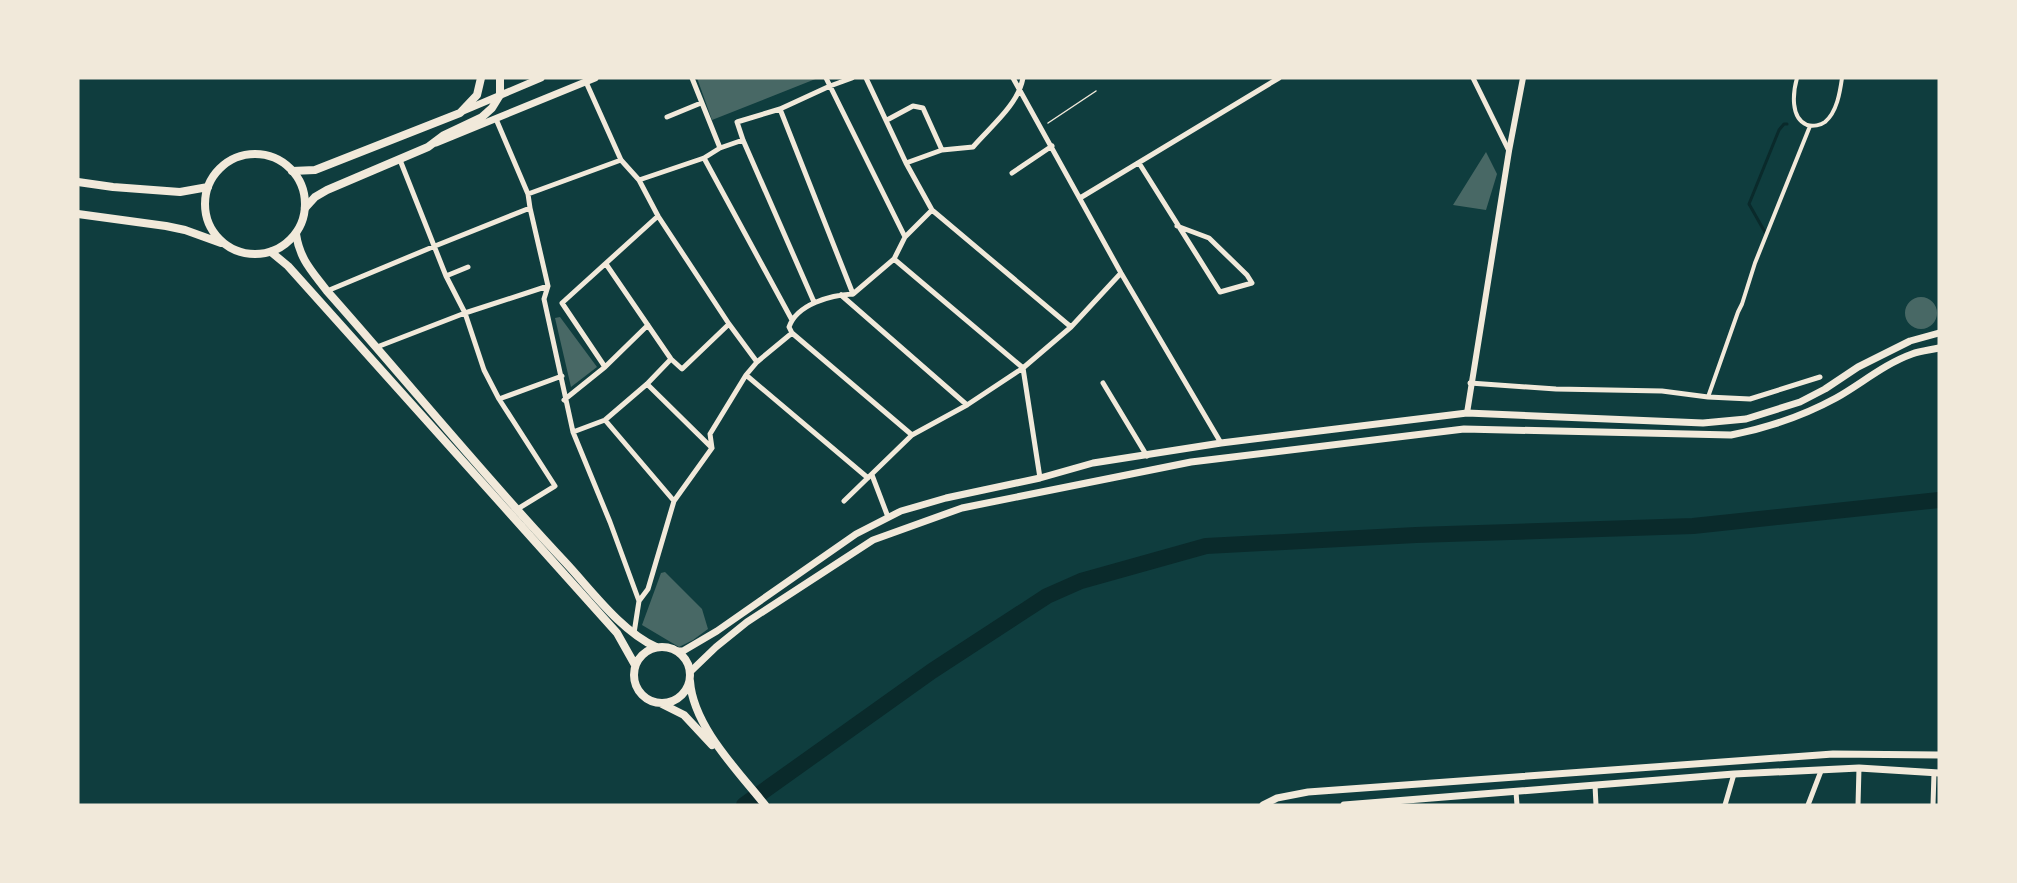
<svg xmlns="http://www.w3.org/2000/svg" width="2017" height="883" font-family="'Space Grotesk',sans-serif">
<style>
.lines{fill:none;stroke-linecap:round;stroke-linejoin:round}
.stream{stroke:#0a2a2b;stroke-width:3}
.river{stroke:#0a2a2b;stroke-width:16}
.building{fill:#486865}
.path{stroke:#f1e9da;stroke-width:1.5}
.pedestrian{stroke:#f1e9da;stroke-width:4}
.minor{stroke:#f1e9da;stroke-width:5}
.tertiary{stroke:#f1e9da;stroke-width:6}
.secondary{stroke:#f1e9da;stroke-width:7}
.primary{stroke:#f1e9da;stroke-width:8}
.trunk{stroke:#f1e9da;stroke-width:8}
</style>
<rect width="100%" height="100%" fill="#0f3d3e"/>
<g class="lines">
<path class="stream" d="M1766 234 1749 204 1779 130 1784 124H1787"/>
<path class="river" d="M744 805 932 671 1047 596 1081 581 1206 546 1416 535 1693 526 1939 500"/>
</g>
<path class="building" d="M697 78H818L712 120Z
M1486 152 1497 174 1486 210 1453 205Z
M1905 313a16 16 0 1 1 32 0a16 16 0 1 1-32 0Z
M560 317 597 367 571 387 555 318Z
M665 572 702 609 708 629 693 640 679 647 642 625 661 573Z"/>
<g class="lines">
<path class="path" d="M1048 123 1096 91"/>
<path class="pedestrian" d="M1797 78C1793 92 1790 118 1807 125 1813 127 1821 125 1825 122 1837 112 1840 92 1842 78
M1708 397 1738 312 1742 304 1755 263 1810 126"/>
<path class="minor" d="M692 78 720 148
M826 78 905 237
M866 78 906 163 932 210 1071 327
M1013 78 1121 273 1221 443
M1473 78 1509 151
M586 82 621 160 639 180 658 216 729 324 757 362
M780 109 853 294
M667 117 701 103
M496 119 528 194 530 208 548 286 544 299 573 432 610 522 639 601 634 633
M887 120 913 106 923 108 942 150
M704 158 792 320
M400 160 446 276 465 313 484 370 499 399 555 486 516 510
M906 163 942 150 973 147C991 126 1018 105 1023 78
M1139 163 1220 292 1252 283 1247 275 1209 238 1177 226
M1012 173 1052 146
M639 180 704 158 720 148 743 140
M528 194 621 160
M1080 198 1279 78
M894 259 1023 368 1040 478
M606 264 671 359 682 369 729 324
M446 276 468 267
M327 291 435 246 530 208
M853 294 894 259 905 237 932 210
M841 295 967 405
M814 302 743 140 737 122 780 109 830 86 852 78
M792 333 912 435
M377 347 465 313 548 286
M605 367 562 303 658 216
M746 375 868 478
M1103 383 1147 456
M1470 383 1556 389 1662 391 1708 397 1750 399 1820 377
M647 384 712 448
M499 399 562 376
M564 400 605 367 648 325
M605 420 674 501
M573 432 605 420 647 384 671 359
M872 475 888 517
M844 501 912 435 967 405 1023 368 1071 327 1121 273
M639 601 648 589 674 501 712 448 710 434 746 375 757 362 792 333 789 327C797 304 831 295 853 294
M1595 785 1596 805
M1516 792 1517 805
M1725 805 1734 774
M1808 805 1821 771
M1858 805 1859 768
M1933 805 1934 773"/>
<path class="tertiary" d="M1467 413 1509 151 1523 78"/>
<path class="secondary" d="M463 111 541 78
M436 143 595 78
M678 651H683L717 631 856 534 901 511 946 498 1040 478 1093 463 1221 443 1467 413 1703 423 1746 419 1800 402 1825 389 1858 367 1910 341 1939 333
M690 672 716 647 747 622 873 540 962 508 1191 462 1464 429 1731 435C1767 428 1803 416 1836 398 1861 384 1884 364 1912 354 1920 351 1930 350 1939 348
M1263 805 1277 798 1308 792 1833 754 1939 755
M1344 805 1734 774 1859 768 1939 773"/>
<path class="primary" d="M292 171 315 170 460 113 477 95 481 78
M305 208 315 197 327 190 428 147 444 135 482 117 492 108 500 95V78
M296 234C300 260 312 271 327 291 407 381 483 475 566 563 592 591 621 631 656 647
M271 252 288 266 617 633 635 665
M634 675a28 28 0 1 1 56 0a28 28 0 1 1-56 0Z
M690 681C693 726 738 771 765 805
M662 704 684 715 712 745"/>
<path class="trunk" d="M205 204a50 50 0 1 1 100 0a50 50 0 1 1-100 0Z
M78 182 113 187 180 192 208 187
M78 214 166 226 185 230 221 243"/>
</g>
<rect width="2017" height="883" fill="none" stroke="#f1e9da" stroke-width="159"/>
</svg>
